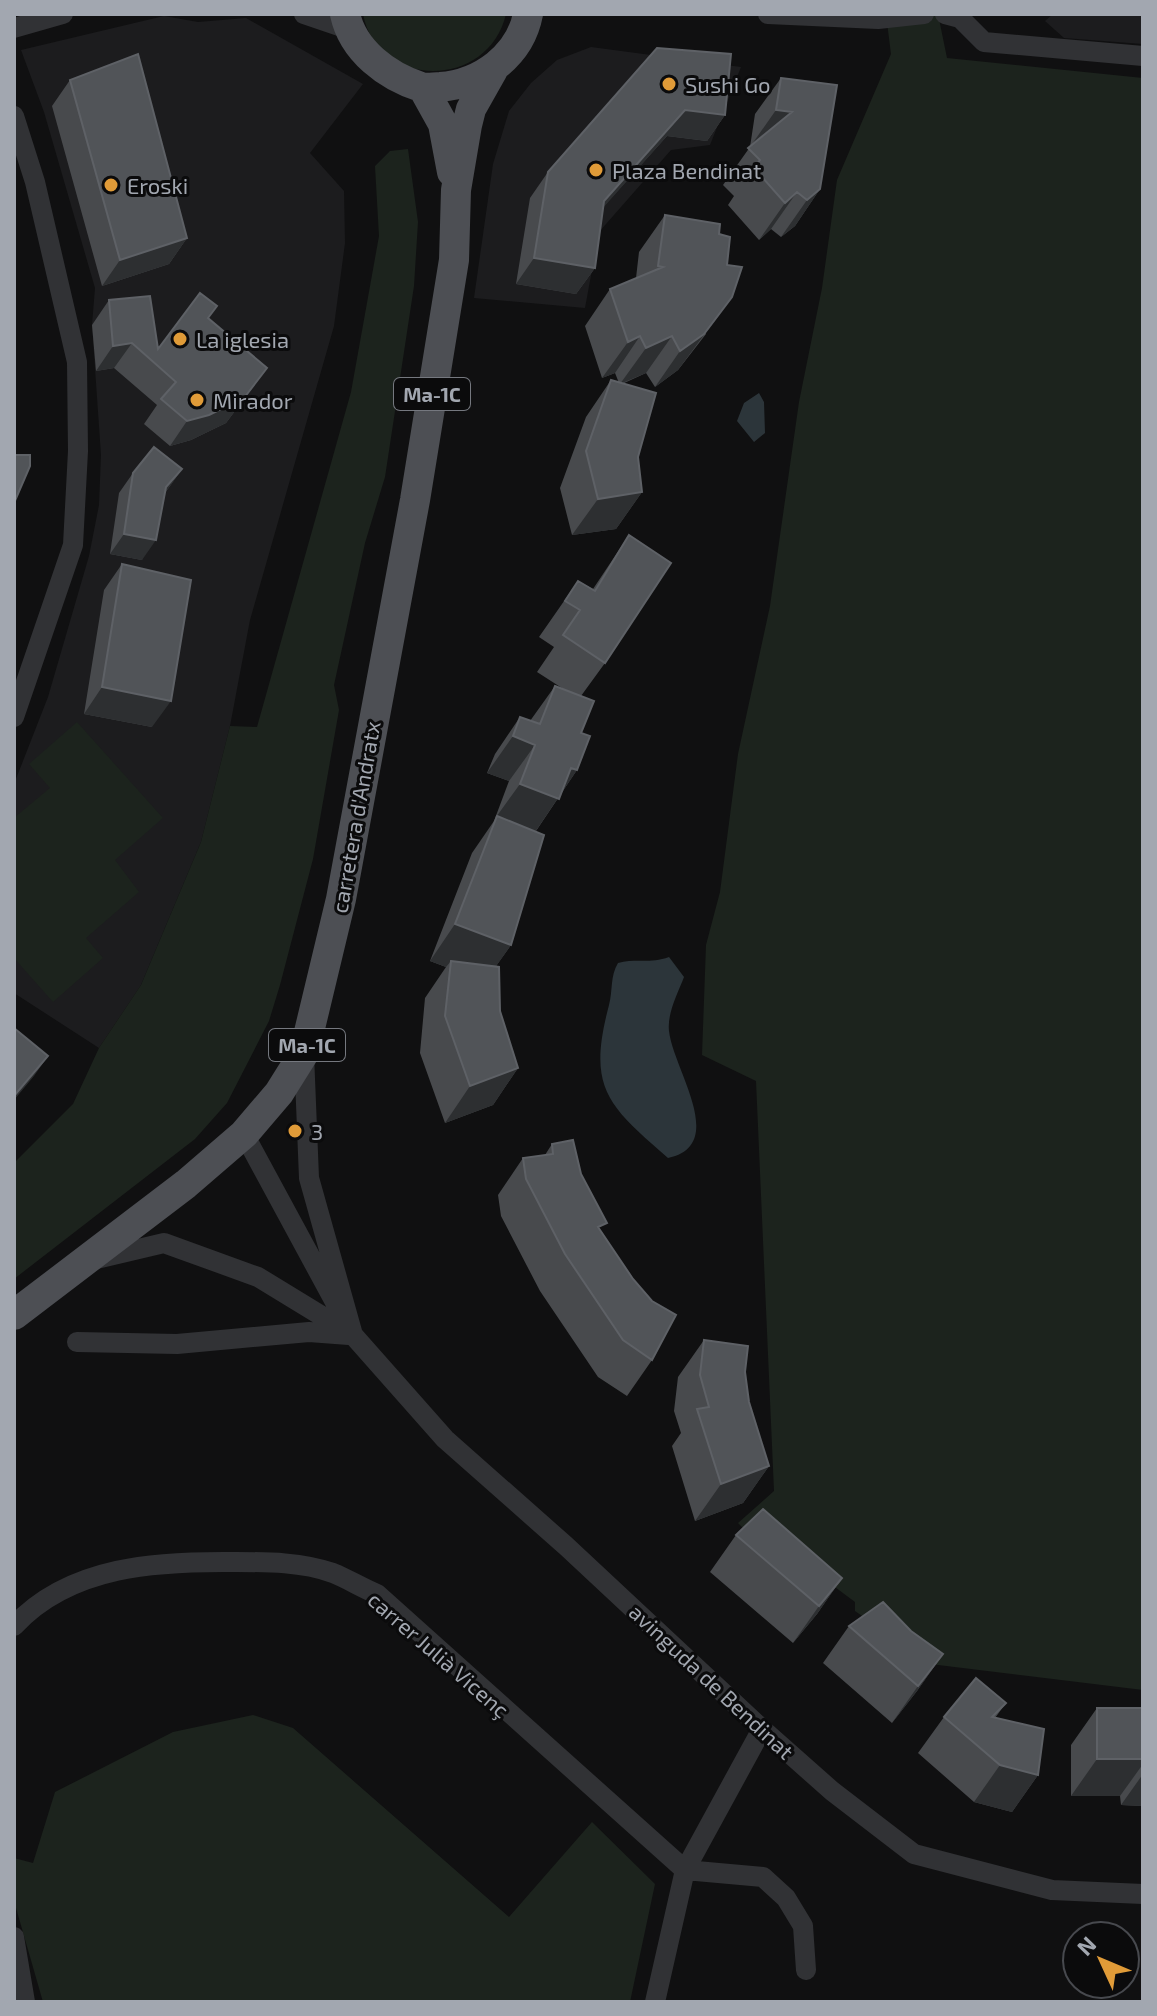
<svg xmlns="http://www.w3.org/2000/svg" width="1157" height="2016" font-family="'Exo 2',sans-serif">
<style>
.built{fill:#1c1c1e}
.green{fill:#1c231d}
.water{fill:#2c353a}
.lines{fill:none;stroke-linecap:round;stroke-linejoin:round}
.minor{stroke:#313235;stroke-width:20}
.primary{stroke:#4d4f54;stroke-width:30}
.wall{fill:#484a4d}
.shaded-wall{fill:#2d2f31}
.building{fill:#515458;stroke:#5e6166;stroke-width:2}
.poi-dot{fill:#e09b38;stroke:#0b0b0c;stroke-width:3}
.labels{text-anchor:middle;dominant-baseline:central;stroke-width:6;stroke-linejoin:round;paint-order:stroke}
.shield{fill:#0b0b0c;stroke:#75787f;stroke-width:2}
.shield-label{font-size:20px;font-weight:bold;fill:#a2a7b0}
.poi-label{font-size:22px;fill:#a2a7b0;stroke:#0b0b0c;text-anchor:start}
.street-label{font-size:22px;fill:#a2a7b0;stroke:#0b0b0c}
</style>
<rect width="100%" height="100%" fill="#101011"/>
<path class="built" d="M1053 14H1143V44L1064 38 1045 21Z
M164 16 198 22 246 18 363 84 310 153 344 191 345 243 334 326 250 620 230 726 201 842 141 985 99 1048 14 993V784L48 697 89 556 99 505 101 455 92 325 95 288 44 112 21 50Z
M591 47 741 67 710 145 671 150 599 232 585 308 474 298 493 164 509 111 531 83 557 60Z"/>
<path class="green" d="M363 14H506C489 89 378 91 363 14Z
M886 14H938L947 58 1143 78V1690L930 1664 855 1611V1602L757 1529 749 1534 738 1523 774 1491 756 1081 702 1055 706 945 720 892 738 754 770 606 799 402 822 288 837 180 891 54Z
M408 149 418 222 414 286 385 477 365 543 334 685 339 710 313 859 280 985 269 1021 227 1103 195 1139 14 1279V1163L73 1104 99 1048 141 985 201 842 230 726 257 727 351 392 379 236 375 166 390 151Z
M77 722 163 818 115 860 139 892 86 938 103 958 53 1002 14 958V818L50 788 29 764Z
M253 1715 293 1728 509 1917 592 1822 655 1884 630 2002H43L14 1901V1858L33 1863 55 1792 173 1732Z"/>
<path class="water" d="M759 393 764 402 765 433 754 442 737 421 744 403Z
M669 957 684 977C678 993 667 1013 669 1031 673 1069 729 1145 668 1158 607 1105 587 1088 609 1005 613 990 610 976 618 963 636 958 650 964 669 957Z"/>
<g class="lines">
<path class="minor" d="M304 14 348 29
M768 14 878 19 924 14
M945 14 960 18 984 42 1143 56
M14 28 63 14
M14 116 35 182 77 362 78 451 73 545 14 717
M304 1054 309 1178 353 1335
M244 1134 336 1304
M92 1260 164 1243 258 1277 353 1335 445 1439 566 1546 762 1729 832 1791 914 1854 1052 1890 1143 1894
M77 1342 177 1344 309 1332 349 1335
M14 1626C70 1565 159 1561 236 1562 268 1562 302 1562 333 1573 348 1579 362 1588 377 1594L685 1870 763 1877 786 1898 803 1926 806 1970
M14 1937 25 2002
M655 2002 685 1870 762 1729"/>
<path class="primary" d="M345 14C353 51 387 76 421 87 427 89 434 87 440 87 481 84 520 56 528 14
M423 88 443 124 452 172
M14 1315 186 1184 244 1134 279 1093 304 1053 341 899 415 500 454 260 456 190 467 125 471 109 493 70"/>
</g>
<path class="wall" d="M781 78 820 189 795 226 781 237 771 229 759 240 728 205 734 196 723 185 750 147 755 114Z
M70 80 187 238 169 264 102 286 52 106Z
M725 115 707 141 667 136 603 207 595 268 576 294 516 284 530 198 548 172Z
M665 215 706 334 678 370 655 387 646 373 622 384 638 457 642 492 616 529 572 535 560 488 586 417 611 380 619 383 615 373 602 378 585 326 610 289 636 278 639 252Z
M109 300 158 349 208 319 267 368 226 423 191 440 170 446 144 424 157 405 114 368 96 371 92 325Z
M182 469 165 493 142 560 110 554 119 493 133 473Z
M629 535 605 663 581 696V733L577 770 536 831 511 945 496 966 500 1011 518 1068 493 1105 445 1123 420 1053 425 998 446 967 430 961 472 853 494 821 509 781 487 773 495 754 520 717 530 721 555 686 565 690 537 672 554 647 539 637 578 581 593 589Z
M122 564 152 727 84 714 104 590Z
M552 1144 581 1174 601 1232 652 1360 627 1396 598 1377 540 1291 501 1216 498 1195 523 1158 545 1155Z
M704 1340 745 1372 749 1402 769 1466 743 1503 695 1521 672 1446 681 1433 674 1411 678 1377Z
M736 1535 842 1578 817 1614 793 1643 710 1572Z
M849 1626 911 1631 943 1654 917 1691 892 1723 823 1663Z
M1006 1703 995 1718 1038 1775 1012 1812 974 1802 918 1753 944 1717Z
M1097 1708H1143V1806L1121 1805 1120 1796H1071V1745Z"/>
<path class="shaded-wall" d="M685 110 725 115 707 141 667 136 586 227 604 201Z
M776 110 792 112 750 147Z
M820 189 795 226 781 237 807 200Z
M797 192 771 229 759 240 785 203Z
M187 238 169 264 102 286 120 260Z
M534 258 595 268 576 294 516 284Z
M732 297 678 370 655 387 680 351Z
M640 336 615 373 602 378 628 342Z
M672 336 646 373 620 384 646 348Z
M132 343 114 368 96 371 113 346Z
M267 368 226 423 191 440 170 446 187 421Z
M182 469 168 489 152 507 166 487Z
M642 492 616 529 572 535 598 499Z
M124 534 156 540 142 560 110 554Z
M102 687 171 701 152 727 84 714Z
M513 736 535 745 509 781 487 773Z
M571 768 577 770 533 835 497 816 494 820 520 784Z
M455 924 511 945 485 982 451 961 446 967 430 961Z
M48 1056 34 1076 14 1100V1096Z
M518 1068 493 1105 445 1123 470 1086Z
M769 1466 743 1503 695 1521 721 1484Z
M842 1578 817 1614 793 1643 819 1606Z
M943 1654 917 1691 892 1723 918 1686Z
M1097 1759H1143V1764L1120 1796H1071Z
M1000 1765 1038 1775 1012 1812 974 1802Z
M1143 1774V1806L1121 1805Z"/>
<path class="building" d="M657 48 731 54 725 115 685 110 604 201 595 268 534 258 548 172Z
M138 54 187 238 120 260 70 80Z
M781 78 837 85 820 189 807 200 797 192 785 203 754 168 760 160 748 148 792 112 776 110Z
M665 215 720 224 719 234 730 237 727 265 742 267 732 297 704 334 680 351 672 336 646 348 640 336 628 342 610 289 663 267 658 266Z
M200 293 217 306 208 318 267 368 244 398 209 415 187 421 161 399 176 382 132 343 113 346 109 300 150 296 158 349Z
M611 380 656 393 638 457 642 492 598 499 586 451Z
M154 447 182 469 166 487 156 540 124 534 133 473Z
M14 455H30V466L14 503Z
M629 535 671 563 605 663 563 635 580 610 565 601 578 581 595 591Z
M122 564 191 580 171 701 102 687Z
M555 686 594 701 581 733 590 736 577 770 571 768 559 799 520 784 535 745 513 736 520 717 540 724Z
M497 816 544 835 511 945 455 924Z
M451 961 499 967 500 1011 518 1068 470 1086 445 1016Z
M14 1028 48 1056 14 1096Z
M573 1140 581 1174 607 1223 598 1227 633 1279 652 1301 676 1315 652 1360 623 1340 565 1254 526 1179 523 1158 553 1154 552 1144Z
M704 1340 748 1346 745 1372 749 1402 769 1466 721 1484 697 1409 709 1407 700 1375Z
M763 1509 842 1578 819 1606 736 1535Z
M883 1602 911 1631 943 1654 918 1686 849 1626Z
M976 1678 1006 1703 992 1717 1044 1729 1038 1775 1000 1765 944 1717Z
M1097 1708H1143V1759H1097Z"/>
<g class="poi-dot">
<circle cx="669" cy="84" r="8"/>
<circle cx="596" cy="170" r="8"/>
<circle cx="111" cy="185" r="8"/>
<circle cx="180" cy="339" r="8"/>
<circle cx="197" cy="400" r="8"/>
<circle cx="295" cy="1131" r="8"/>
</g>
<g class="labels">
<g class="shield">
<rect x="394" y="378" width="76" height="32" rx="6"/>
<rect x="269" y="1029" width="76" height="32" rx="6"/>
</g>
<g class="shield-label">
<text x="432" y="394">Ma-1C</text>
<text x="307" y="1045">Ma-1C</text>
</g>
<g class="poi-label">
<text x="685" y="84">Sushi Go</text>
<text x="612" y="170">Plaza Bendinat</text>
<text x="127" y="185">Eroski</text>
<text x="196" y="339">La iglesia</text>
<text x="213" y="400">Mirador</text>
<text x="311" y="1131">3</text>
</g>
<g class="street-label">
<text transform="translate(355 817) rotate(-80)">carretera d'Andratx</text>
<text transform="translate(439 1654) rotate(41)">carrer Julià Vicenç</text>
<text transform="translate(712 1681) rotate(43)">avinguda de Bendinat</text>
</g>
</g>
<rect width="1157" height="2016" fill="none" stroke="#a2a7b0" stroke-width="32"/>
<g transform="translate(1101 1960) rotate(314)"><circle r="38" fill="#0b0b0c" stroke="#47494e" stroke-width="2"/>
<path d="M0-6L14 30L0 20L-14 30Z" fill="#e09b38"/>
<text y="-12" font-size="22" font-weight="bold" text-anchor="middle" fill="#a2a7b0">N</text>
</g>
</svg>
